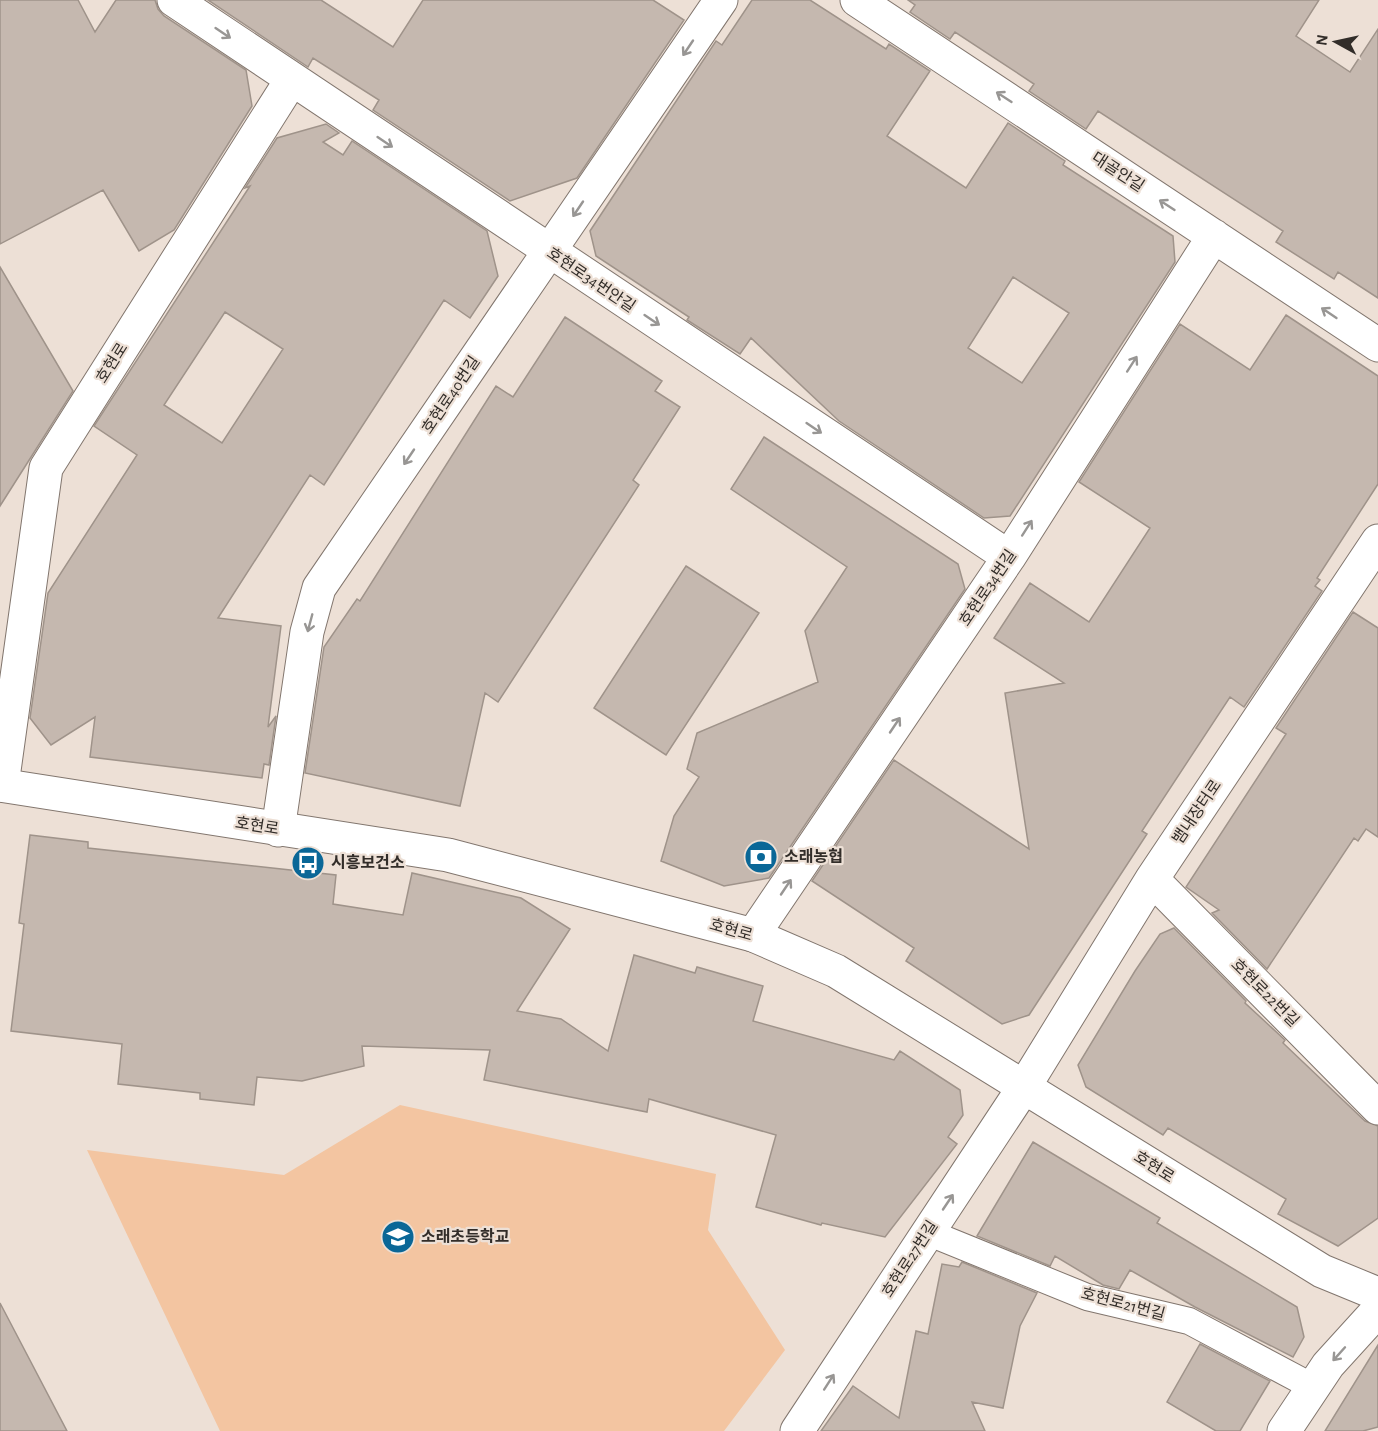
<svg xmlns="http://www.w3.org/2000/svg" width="1378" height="1431" font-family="'Alegreya Sans','Noto Sans KR',sans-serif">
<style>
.green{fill:#f3c5a1}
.building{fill:#c5b8af;stroke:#9f938a;stroke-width:1.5;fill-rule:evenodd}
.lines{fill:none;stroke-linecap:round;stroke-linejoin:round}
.lane-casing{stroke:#82766e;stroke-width:28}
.street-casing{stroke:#82766e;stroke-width:35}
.primary-casing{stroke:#82766e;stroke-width:35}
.lane{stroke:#fff;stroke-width:26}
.street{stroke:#fff;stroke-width:33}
.primary{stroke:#fff;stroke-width:33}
.oneway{stroke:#989694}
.labels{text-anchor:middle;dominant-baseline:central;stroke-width:4.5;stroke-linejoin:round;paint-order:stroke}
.street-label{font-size:16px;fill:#322d29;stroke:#ede0d6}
.poi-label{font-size:16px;font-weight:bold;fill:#322d29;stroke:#ede0d6;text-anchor:start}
</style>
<rect width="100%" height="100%" fill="#ede0d6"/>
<path class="green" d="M400 1105 716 1174 708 1230 785 1350 724 1431H220L87 1150 284 1175Z"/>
<path class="building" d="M0 0H78L95 32 116 0H155L158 9 164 16 246 70 252 106 174 230 139 251 103 190 0 244Z
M208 0H321L393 47 423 0H653L684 20 577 178 510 201 373 110 379 100 313 58 308 67Z
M752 0H810L886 49 889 44 930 71 887 136 966 188 1008 123 1065 161 1063 165 1173 236 1175 262 1010 516 984 518 839 421 751 338 740 354 687 320 689 317 596 256 590 231 716 41 722 45ZM1013 277 1069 313 1022 383 968 348Z
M908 0H1319L1296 36 1350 72 1378 29V298L1338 272 1334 279 1276 242 1283 231 1098 111 1086 129 1029 91 1034 84 955 32 950 39 910 12 915 5Z
M326 124 339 133 323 142 343 155 352 141 487 231 498 276 470 318 444 300 324 485 310 475 218 618 281 626 268 727 276 716 269 765 264 764 262 778 90 757 95 717 51 745 30 718 48 593 137 455 94 426 250 186 245 188 277 138ZM225 312 283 349 222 443 164 405Z
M0 267 73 391 0 506Z
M1286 315 1378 376V484L1317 578 1320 580 1315 586 1322 591 1244 707 1230 697 1142 831 1147 834 1029 1015 1002 1024 906 961 914 948 812 881 894 760 1029 849 1005 693 1064 683 994 638 1030 583 1089 622 1150 528 1079 482 1180 324 1250 370Z
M565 317 662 381 655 391 680 407 633 480 639 485 498 702 485 693 460 806 305 773 324 647 357 599 360 601 496 386 513 397Z
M764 437 958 564 965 589 769 878 724 886 661 861 674 816 699 777 687 769 697 733 818 682 805 631 847 567 731 489Z
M686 566 759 613 666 755 594 708Z
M1353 612 1378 628V837L1366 829 1358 841 1354 838 1267 969 1212 913 1219 910 1186 887 1286 734 1276 728Z
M30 835 88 842V848L336 875 333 904 403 915 412 873 521 898 570 929 517 1011 561 1019 608 1051 634 955 695 973 697 967 763 986 753 1021 894 1060 900 1051 960 1090 963 1115 948 1137 957 1144 885 1237 822 1223 821 1225 756 1207 776 1135 649 1099 647 1112 484 1080 490 1050 362 1046 364 1066 302 1081 257 1077 254 1105 200 1099V1093L118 1084 122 1044 11 1031 24 924 19 923Z
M1174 928 1246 1001 1245 1003 1285 1040 1283 1043 1365 1121 1378 1126V1218L1338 1246 1278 1214 1286 1199 1168 1128 1163 1135 1086 1087 1078 1065 1135 971 1160 934Z
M1033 1142 1160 1218 1157 1223 1297 1307 1304 1337 1293 1357 1195 1307 1130 1270 1119 1289 1103 1285 1055 1256 1050 1266 977 1236Z
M962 1262 1037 1293 1020 1326 1003 1408 972 1402 985 1431H821L853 1386 899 1418 916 1331 928 1334 942 1264 959 1267Z
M0 1303 67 1431H0Z
M1200 1344 1270 1381 1240 1431H1216L1167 1402Z
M1378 1345V1427L1363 1431H1325Z"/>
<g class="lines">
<defs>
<path id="lane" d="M927 1232 1087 1297 1189 1321 1313 1387"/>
<path id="street" d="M174 0 1009 557
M857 0 1378 345
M2 785 46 468 292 79
M278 830 307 632 319 588 721 0
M1152 879 1378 1108
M753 935 1009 557 1214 236
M797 1431 1024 1087 1152 879 1378 541
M1284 1431 1328 1365 1378 1310"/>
<path id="primary" d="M0 785 448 855 753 935 836 971 1322 1271 1378 1294"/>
</defs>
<use href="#lane" class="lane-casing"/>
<use href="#street" class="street-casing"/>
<use href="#primary" class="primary-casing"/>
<use href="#lane" class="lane"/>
<use href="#street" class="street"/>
<use href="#primary" class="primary"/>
</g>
<defs><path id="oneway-shaft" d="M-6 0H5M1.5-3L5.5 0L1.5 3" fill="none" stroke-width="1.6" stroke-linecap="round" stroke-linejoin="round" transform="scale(1.5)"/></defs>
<g class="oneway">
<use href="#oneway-shaft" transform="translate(223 33) rotate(34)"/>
<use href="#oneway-shaft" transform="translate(688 48) rotate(124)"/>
<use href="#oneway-shaft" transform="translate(1004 97) rotate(-147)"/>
<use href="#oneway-shaft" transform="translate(385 142) rotate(34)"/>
<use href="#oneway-shaft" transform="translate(1167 205) rotate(-147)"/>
<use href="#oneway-shaft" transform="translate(578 209) rotate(124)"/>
<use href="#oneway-shaft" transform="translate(1329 313) rotate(-146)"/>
<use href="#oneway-shaft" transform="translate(652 320) rotate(34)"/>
<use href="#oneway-shaft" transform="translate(1132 364) rotate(-57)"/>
<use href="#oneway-shaft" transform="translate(814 428) rotate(34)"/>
<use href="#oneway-shaft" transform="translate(409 457) rotate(124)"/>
<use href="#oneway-shaft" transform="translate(1027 528) rotate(-57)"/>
<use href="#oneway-shaft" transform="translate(310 623) rotate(105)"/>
<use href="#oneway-shaft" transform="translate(895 725) rotate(-56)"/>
<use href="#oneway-shaft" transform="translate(786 887) rotate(-56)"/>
<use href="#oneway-shaft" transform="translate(948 1202) rotate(-56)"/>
<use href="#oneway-shaft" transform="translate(1339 1354) rotate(132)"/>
<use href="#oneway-shaft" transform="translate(829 1382) rotate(-57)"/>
</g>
<defs>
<symbol id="bank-disc" viewBox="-11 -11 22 22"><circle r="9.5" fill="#0a6797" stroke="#ede0d6"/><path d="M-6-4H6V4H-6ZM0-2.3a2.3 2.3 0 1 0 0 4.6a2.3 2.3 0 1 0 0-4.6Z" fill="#fff"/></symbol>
<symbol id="bus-disc" viewBox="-11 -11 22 22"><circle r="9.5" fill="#0a6797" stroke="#ede0d6"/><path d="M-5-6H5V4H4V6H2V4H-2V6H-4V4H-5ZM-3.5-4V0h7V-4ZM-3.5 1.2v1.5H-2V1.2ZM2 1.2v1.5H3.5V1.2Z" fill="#fff"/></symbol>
<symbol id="school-disc" viewBox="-11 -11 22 22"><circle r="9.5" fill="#0a6797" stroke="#ede0d6"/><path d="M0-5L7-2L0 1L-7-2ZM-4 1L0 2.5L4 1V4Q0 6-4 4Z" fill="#fff"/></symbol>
</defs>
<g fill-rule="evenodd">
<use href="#bank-disc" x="742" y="838" width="38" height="38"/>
<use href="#bus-disc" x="289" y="844" width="38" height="38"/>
<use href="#school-disc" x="379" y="1218" width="38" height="38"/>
</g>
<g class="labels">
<g class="street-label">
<text transform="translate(1118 172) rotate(33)">대골안길</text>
<text transform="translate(591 280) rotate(34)">호현로34번안길</text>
<text transform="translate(112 363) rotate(-58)">호현로</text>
<text transform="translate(451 395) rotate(-56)">호현로40번길</text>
<text transform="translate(988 588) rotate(-56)">호현로34번길</text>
<text transform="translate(1197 812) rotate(-56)">뱀내장터로</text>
<text transform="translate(257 826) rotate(9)">호현로</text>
<text transform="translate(731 930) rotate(16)">호현로</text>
<text transform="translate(1265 993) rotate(45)">호현로22번길</text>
<text transform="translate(1154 1167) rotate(32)">호현로</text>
<text transform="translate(910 1259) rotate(-57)">호현로27번길</text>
<text transform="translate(1123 1304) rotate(15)">호현로21번길</text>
</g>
<g class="poi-label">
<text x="784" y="857">소래농협</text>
<text x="331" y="863">시흥보건소</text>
<text x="421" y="1237">소래초등학교</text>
</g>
</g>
<g transform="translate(1336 42) rotate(278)" stroke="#ede0d6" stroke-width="4.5" paint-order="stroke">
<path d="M0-4.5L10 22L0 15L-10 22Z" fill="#322d29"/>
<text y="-9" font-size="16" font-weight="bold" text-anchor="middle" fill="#322d29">N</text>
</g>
</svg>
